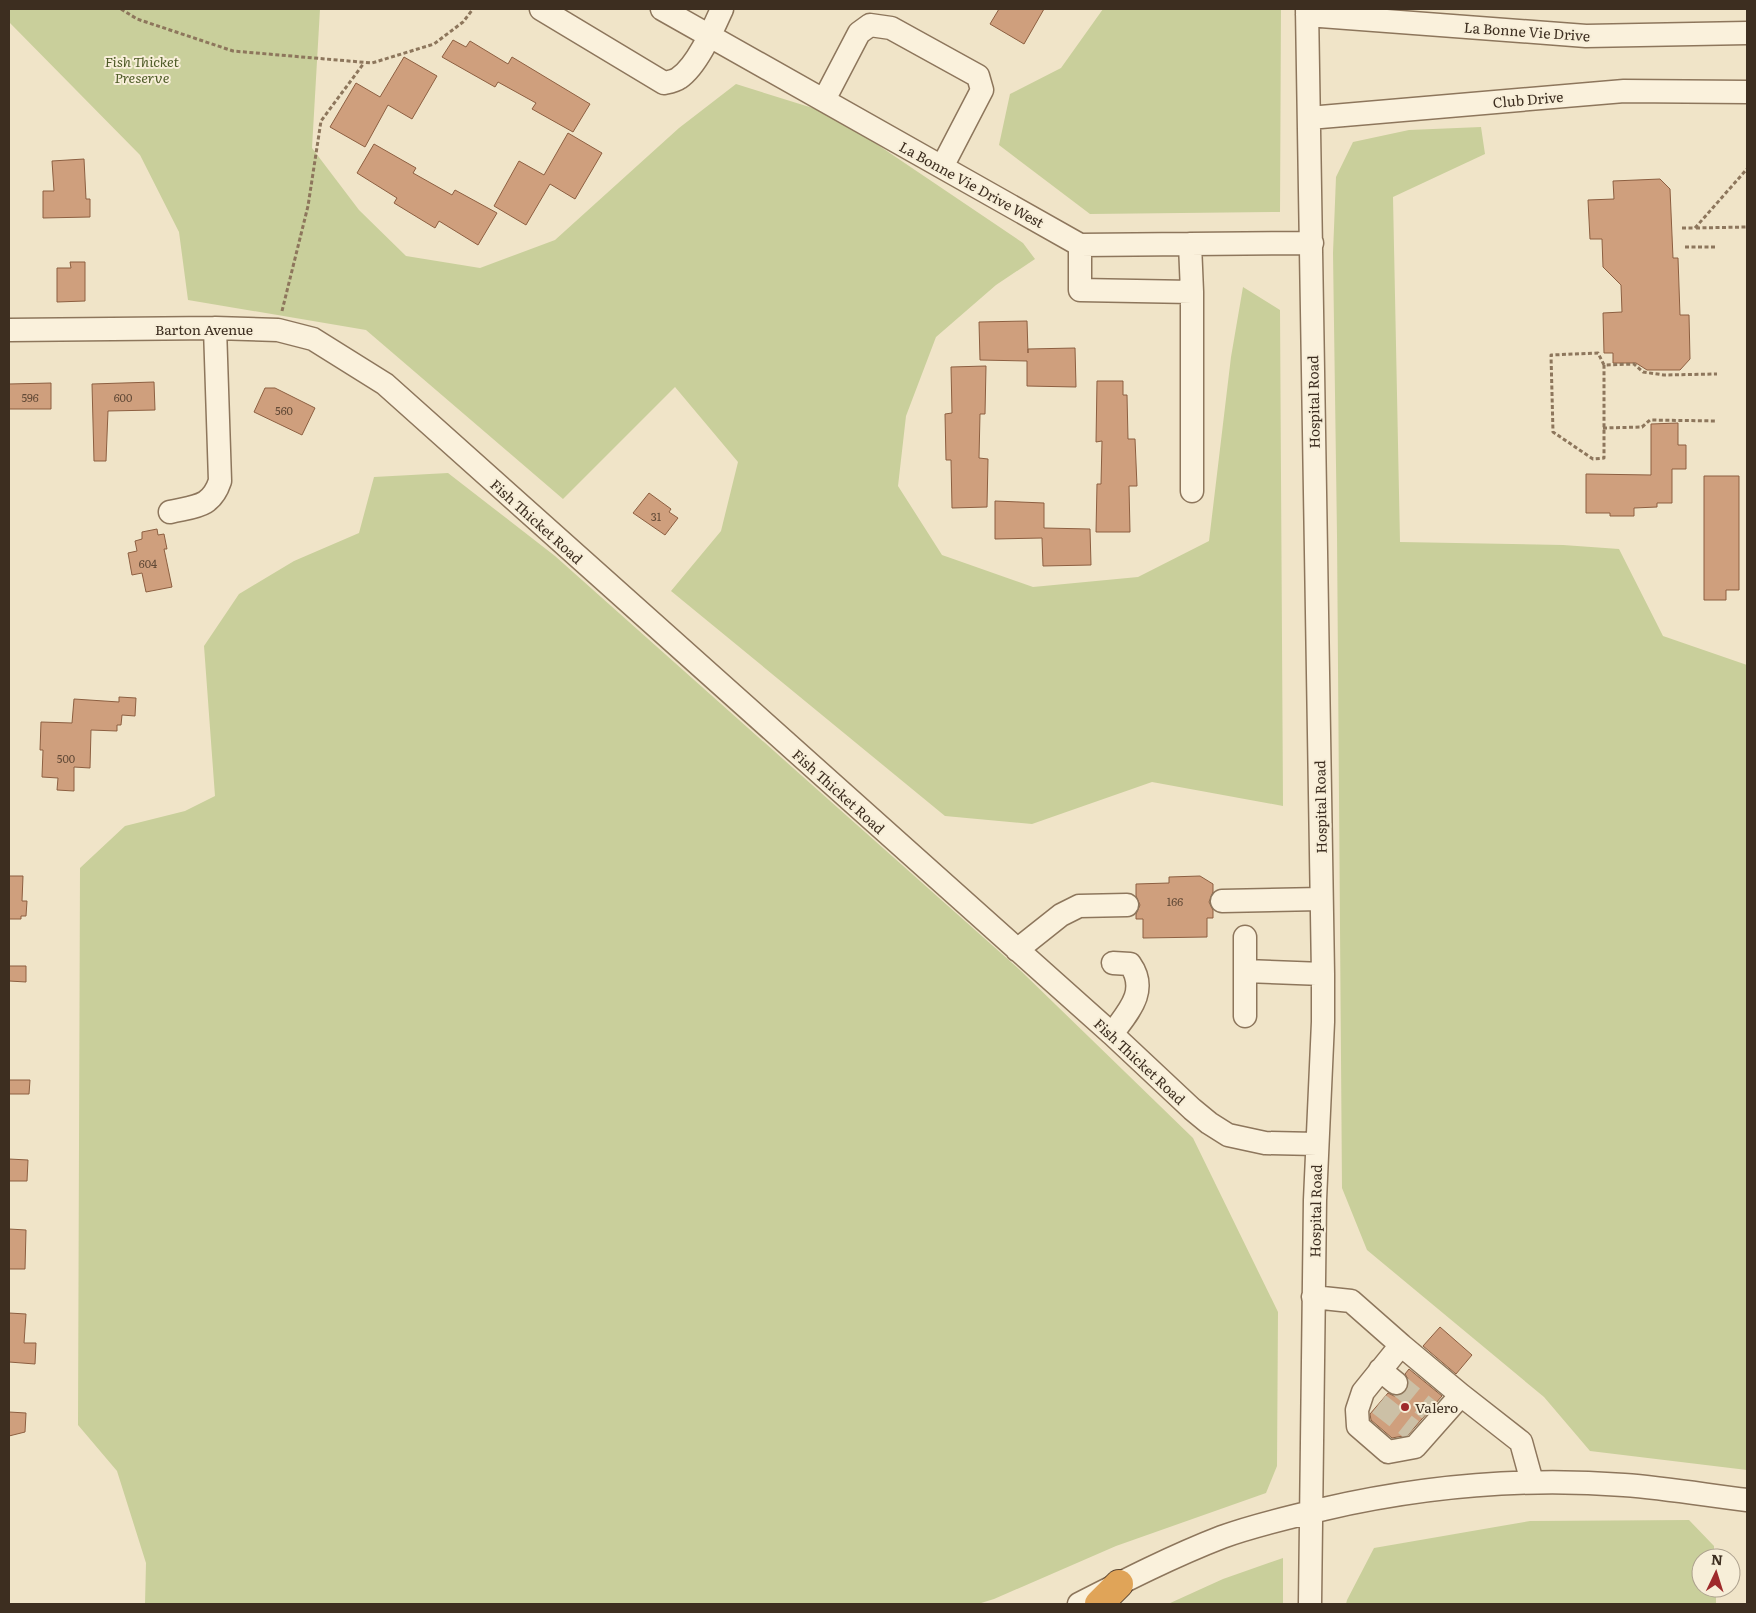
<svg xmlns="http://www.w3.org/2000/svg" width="1756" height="1613" font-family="Literata,serif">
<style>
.green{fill:#c9cf9b}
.building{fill:#cf9f7d;stroke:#8d5f41}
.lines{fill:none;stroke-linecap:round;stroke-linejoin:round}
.minor-tunnel{stroke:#ccc0a6;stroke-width:22;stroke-dasharray:22 11;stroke-linecap:butt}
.minor-casing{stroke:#8d765c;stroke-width:25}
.highway-casing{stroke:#5b4430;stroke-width:30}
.path{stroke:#8d765c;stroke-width:3;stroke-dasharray:4 2.5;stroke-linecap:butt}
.minor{stroke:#faf1dc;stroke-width:22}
.highway{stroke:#e0a458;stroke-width:28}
.poi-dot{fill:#9e2a2b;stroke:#f7eed8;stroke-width:2}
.labels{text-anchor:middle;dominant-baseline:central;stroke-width:4;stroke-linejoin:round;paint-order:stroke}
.number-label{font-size:11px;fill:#624a37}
.street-label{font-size:14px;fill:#3d2e20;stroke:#f7eed8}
.park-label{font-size:14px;font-style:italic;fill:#4d5a26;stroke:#f7eed8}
.poi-label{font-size:14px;fill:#3d2e20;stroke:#f7eed8;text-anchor:start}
</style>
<rect width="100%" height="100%" fill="#f0e4c8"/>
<path class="green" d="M9 9H320L312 148 359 210 406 256 480 268 555 240 679 128 736 84 832 114 1023 243 1035 259 996 285 936 337 906 416 898 486 942 555 1033 587 1138 577 1209 541 1231 357 1243 287 1280 310 1283 806 1152 782 1032 824 945 816 671 591 721 531 738 462 675 387 563 499 366 330 188 300 179 232 140 155 9 22Z
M1103 9H1281L1280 212 1090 214 999 145 1010 94 1061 68Z
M1481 127 1485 154 1393 197 1400 542 1563 545 1619 549 1663 636 1747 665V1470L1590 1451 1544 1397 1367 1250 1342 1188 1337 535 1333 253 1336 177 1353 142 1409 130Z
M448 473 555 556 1021 971 1193 1138 1278 1312 1277 1466 1266 1493 1116 1546 994 1599 978 1604H145L146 1563 117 1471 78 1425 80 868 125 826 185 811 215 796 204 646 239 594 294 561 359 533 374 477Z
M1689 1520 1714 1546V1558H1701V1588H1716V1604H1346L1347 1600 1374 1548 1530 1521Z
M1283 1558V1604H1168L1223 1579Z"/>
<path class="building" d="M999 9H1044L1024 44 990 24Z
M453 40 466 47 470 41 508 64 512 57 590 104 573 132 532 109 536 103 498 82 495 87 442 57Z
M404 57 437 76 412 119 388 105 365 147 330 127 356 83 380 97Z
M568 133 602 153 575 199 550 184 526 225 494 206 519 161 544 175Z
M374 144 416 168 413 173 452 195 455 190 497 213 478 245 439 221 435 228 394 203 397 198 357 173Z
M84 159 86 199H90V217L43 218V191H54L52 161Z
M1660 179 1670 189 1673 258H1678L1680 315H1689L1690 359 1680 370H1647L1636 363H1613V353H1604L1603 313 1622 312 1621 285 1603 267 1602 239H1590L1588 200 1614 199 1613 181Z
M70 262H85V301L57 302V268H71Z
M1027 321 1028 353V349L1075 348 1076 387 1027 386V361L980 360 979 322Z
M986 366 985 414H980L979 458 988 459 987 507 952 508 951 460H946L945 414 952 413 951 367Z
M1097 381H1123V395H1127L1128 439H1135L1137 486H1129L1130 532H1096L1097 484H1101L1102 441 1096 442Z
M154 382 155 410 108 411 106 461H94L92 384Z
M51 383V409H9V384Z
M265 388H275L315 408 302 435 254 412Z
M1678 423V445H1686V469H1672V503H1657V507L1634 508V516H1610V513H1586V474L1651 475V424Z
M1704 476H1739V590H1726V600H1704Z
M649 493 671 509 669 512 678 518 665 535 633 513Z
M995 501 1044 503V528L1090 529 1091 565 1043 566 1042 538 995 539Z
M157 529 158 535 164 534 167 549H164L172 587 146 592 142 573 132 575 128 553 137 551 135 541 142 539V532Z
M119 697 136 698 135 716 122 715 121 725H117V731L91 730 90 768 74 767V791L57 790 58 778 42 777 43 750H40L41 722 72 723 74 699 119 702Z
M9 876H23L22 901H27L26 916H21V919H9Z
M1200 876 1213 884V892L1209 902 1213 910V918H1207V937L1143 938V919H1136V914L1140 905 1136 896V884L1169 883V877Z
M9 966H26V982L9 981Z
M9 1080H30L29 1094H9Z
M9 1159 28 1160 27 1181H9Z
M9 1229 26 1230 25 1269H9Z
M9 1313 26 1314 24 1343H36L35 1364 9 1362Z
M1440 1327 1472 1355 1456 1374 1423 1346Z
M1409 1369 1442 1396 1408 1435 1392 1438 1371 1420 1370 1414 1388 1393 1394 1396 1400 1395 1406 1392 1409 1385 1408 1379 1405 1374Z
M9 1412 26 1413 25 1432 9 1436Z"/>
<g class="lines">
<path class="minor-tunnel" d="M1396 1383 1429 1410
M1379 1404 1412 1430"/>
<defs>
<path id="minor" d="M541 9 664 83C669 82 675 81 679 78 697 66 713 29 722 9
M662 9 1080 245 1312 243
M1307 9 1323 974V1022L1315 1200 1310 1604
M1307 15 1586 36 1747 33
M824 100 859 33 870 25 891 28 978 76 982 90 942 167
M1309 118 1624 91 1747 92
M1190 244 1192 292V491
M1080 245V290L1192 292
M9 330 215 328 278 330 313 339 385 384 1112 1034 1192 1109 1209 1123 1228 1135 1265 1143 1317 1144
M170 512C195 506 211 508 220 481L215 328
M1222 901 1321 899
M1245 937V1016
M1017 950 1061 915 1079 906 1127 905
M1245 971 1323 974
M1112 1034C1128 1012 1149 991 1130 964L1113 963
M1313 1297 1351 1301 1401 1345 1363 1392 1357 1410 1358 1426 1388 1452 1415 1447 1461 1395 1521 1442 1532 1482
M1401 1345 1461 1395
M1380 1370 1396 1383
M1079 1604C1126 1580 1173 1556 1222 1537 1255 1525 1290 1517 1324 1509 1424 1486 1521 1477 1624 1485 1665 1488 1706 1495 1747 1500"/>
<path id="highway" d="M1099 1604 1119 1584"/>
</defs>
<use href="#minor" class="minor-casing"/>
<use href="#highway" class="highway-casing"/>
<path class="path" d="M121 9 137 19 233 51 372 63 434 44 463 22 473 9
M1682 228H1695L1747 169
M1696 228 1747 227
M1685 247H1716
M282 311 308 206 321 121 364 63
M1604 365 1598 353 1551 355 1553 432 1593 459 1604 458V365L1634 364 1643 372 1664 375 1717 374
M1603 428 1642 427 1650 420 1717 421"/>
<use href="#minor" class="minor"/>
<use href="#highway" class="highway"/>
</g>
<circle class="poi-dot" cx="1405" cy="1407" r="5"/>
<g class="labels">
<g class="number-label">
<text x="30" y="397">596</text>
<text x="123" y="397">600</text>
<text x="284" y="410">560</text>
<text x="656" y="516">31</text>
<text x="148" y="563">604</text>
<text x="66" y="758">500</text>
<text x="1175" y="901">166</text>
</g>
<g class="street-label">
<text transform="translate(1527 31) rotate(4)">La Bonne Vie Drive</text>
<text transform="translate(1528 99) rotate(-5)">Club Drive</text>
<text transform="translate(972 184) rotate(29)">La Bonne Vie Drive West</text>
<text x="204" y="329">Barton Avenue</text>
<text transform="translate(1313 402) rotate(-91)">Hospital Road</text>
<text transform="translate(537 521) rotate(42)">Fish Thicket Road</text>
<text transform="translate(839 791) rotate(42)">Fish Thicket Road</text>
<text transform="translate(1320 807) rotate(-91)">Hospital Road</text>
<text transform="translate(1140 1061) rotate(43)">Fish Thicket Road</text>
<text transform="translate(1315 1211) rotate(-89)">Hospital Road</text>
</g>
<g class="park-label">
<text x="142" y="61">Fish Thicket<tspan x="142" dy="16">Preserve</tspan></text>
</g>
<g class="poi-label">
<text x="1415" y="1407">Valero</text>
</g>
</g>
<rect width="1756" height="1613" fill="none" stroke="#3d2e20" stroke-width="20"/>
<g transform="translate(1716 1573) rotate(4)"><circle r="24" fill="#f7eed8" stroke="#ada18e"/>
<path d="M0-4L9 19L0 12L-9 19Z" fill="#9e2a2b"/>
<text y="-8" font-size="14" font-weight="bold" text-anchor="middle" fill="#3d2e20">N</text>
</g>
</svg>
